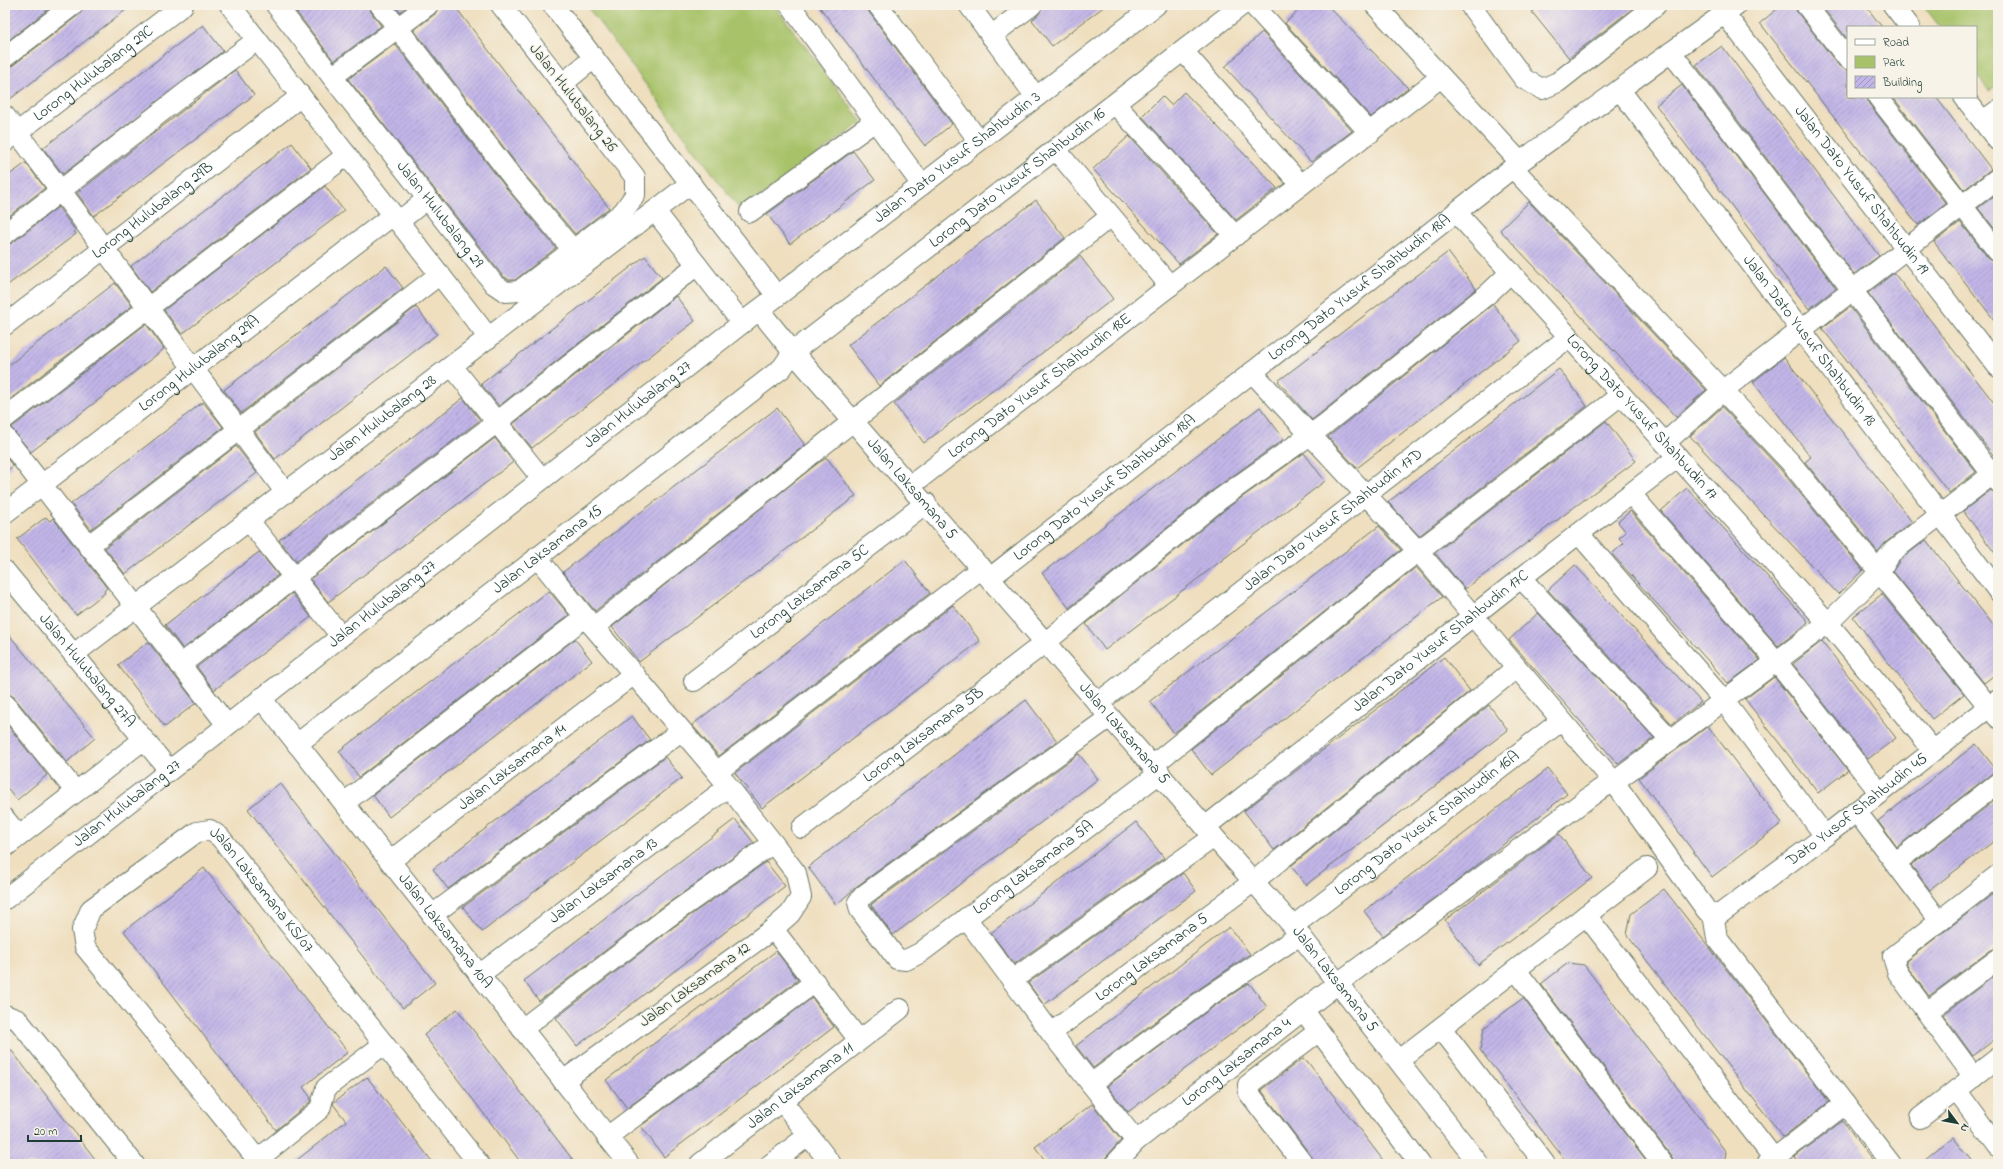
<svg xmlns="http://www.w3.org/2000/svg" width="2003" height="1169" font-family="'Indie Flower',sans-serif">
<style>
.park{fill:#a7c269;stroke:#63804e}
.building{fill:url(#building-hatch)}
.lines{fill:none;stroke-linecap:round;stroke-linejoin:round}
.minor-casing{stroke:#687665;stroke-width:22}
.minor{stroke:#fff;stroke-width:20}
.labels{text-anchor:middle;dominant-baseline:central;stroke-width:3;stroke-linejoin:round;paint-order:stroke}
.street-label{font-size:16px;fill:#1f3d34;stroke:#f7f3e8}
</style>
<defs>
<pattern id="building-hatch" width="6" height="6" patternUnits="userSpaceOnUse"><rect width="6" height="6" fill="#c2b6e8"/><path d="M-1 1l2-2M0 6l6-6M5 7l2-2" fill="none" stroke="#9d95bd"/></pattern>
</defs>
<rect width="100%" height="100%" fill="#f7f3e8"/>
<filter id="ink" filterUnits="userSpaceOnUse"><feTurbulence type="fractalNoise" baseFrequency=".025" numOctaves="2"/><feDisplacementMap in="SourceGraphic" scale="8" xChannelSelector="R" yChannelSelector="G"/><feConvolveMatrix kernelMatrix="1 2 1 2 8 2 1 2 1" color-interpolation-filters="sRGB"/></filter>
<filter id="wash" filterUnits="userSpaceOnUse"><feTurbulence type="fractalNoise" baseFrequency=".012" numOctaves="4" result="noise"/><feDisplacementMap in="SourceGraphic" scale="16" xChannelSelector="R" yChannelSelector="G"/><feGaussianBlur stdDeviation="0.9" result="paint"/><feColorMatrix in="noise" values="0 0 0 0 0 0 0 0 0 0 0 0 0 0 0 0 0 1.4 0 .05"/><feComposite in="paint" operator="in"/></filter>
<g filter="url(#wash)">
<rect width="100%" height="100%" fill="#efdfbf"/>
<path class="park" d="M586 5H774L862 122 741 211Z
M1923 5H1998V84L1989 91 1976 74V27H1940Z"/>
<g id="blocks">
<path class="building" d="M5 5H54L5 43Z
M84 5H132L5 103V68L12 66 80 14Z
M291 5H369L371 12 381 26 334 61Z
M394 5H409L400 12Z
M439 5H454L609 208 575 234 525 175 414 30 435 14Z
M818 5H867L869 12 952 124 925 146Z
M1043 5H1106L1052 46 1032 20 1039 14Z
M1304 5H1327L1408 88 1371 117 1285 23Z
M1541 5H1637L1569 58 1532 12Z
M1782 5H1795L1797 12 1839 66 1848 70V97H1867L1869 104 1946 204 1918 225 1760 23Z
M1821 5H1865L1882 27H1848V40Z
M203 25 223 51 63 174 43 148Z
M1262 32 1352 131 1311 162 1225 67Z
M395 44 507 189 556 248 515 280H509L502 275 348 79Z
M1722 46 1879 256 1854 274 1696 65Z
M235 70 254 95 94 216 77 193Z
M1682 85 1836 288 1809 309 1656 105Z
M1184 92 1277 188 1236 220 1142 116 1162 96 1171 105Z
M1893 97H1936L1991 169 1964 190Z
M1129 136 1218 234 1179 264 1093 169Z
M292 143 311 168 150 292 131 266Z
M853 151 875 180 790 244 767 214Z
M26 163 45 188 5 219V178Z
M325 186 344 211 182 334 164 310Z
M1998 193V233L1978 208Z
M1036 200 1065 238 879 386 848 345Z
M1529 202 1706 390 1676 417 1500 230Z
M58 207 75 230 74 231 76 234 5 287V245L12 243Z
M1960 222 1989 259 1998 263V325L1934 242Z
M1448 252 1476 289 1312 420 1278 381Z
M645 256 662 278 499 406 481 384Z
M1080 256 1113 299 924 443 894 404Z
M386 266 403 288 241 413 224 390Z
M1894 273 1998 408V457L1996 459 1868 293Z
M115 283 132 306 5 403V368Z
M676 296 695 321 532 448 513 424Z
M1493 304 1521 341 1357 468 1328 437Z
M416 307 437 334 275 459 255 432Z
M1850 307 1976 472 1949 493 1822 328Z
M146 324 164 349 31 452 11 428Z
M1784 357 1912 522 1885 543 1878 552 1805 462 1811 457 1753 382Z
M1559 369 1587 406 1419 536 1388 502Z
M463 398 480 420 296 561 279 540Z
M203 402 223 427 91 529 71 504Z
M1260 407 1284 439 1213 490 1069 608 1042 573Z
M1722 407 1781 470 1863 570 1838 594 1690 436Z
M777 408 805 445 595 611 563 572Z
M1606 421 1636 461 1465 589 1435 553Z
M495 438 513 462 512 463 328 602 310 579Z
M236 446 257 473 125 574 105 548Z
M1304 453 1325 481 1105 650 1086 624 1227 508Z
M5 456 13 466 5 472Z
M827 458 856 496 639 662 612 627 818 463Z
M1687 488 1807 620 1808 622 1799 630 1778 646 1661 511Z
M1991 490 1998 493V557L1963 511Z
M1630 511 1760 660 1728 683 1612 554 1624 543 1619 538 1626 532 1618 522Z
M46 517 50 521 53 518 107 588 104 591 105 593 76 615 17 539Z
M1379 526 1401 550 1174 733 1150 701Z
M1926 540 1998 631V672L1984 683 1893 571 1900 560Z
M259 552 278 575 183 649 165 625Z
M905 560 930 593 719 756 692 725Z
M1575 565 1701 702 1672 724 1548 590Z
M1416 567 1442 597 1211 775 1191 749Z
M549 591 569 615 359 777 339 751Z
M292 593 311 617 214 690 197 667Z
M1882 594 1964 694 1932 719 1853 617Z
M953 605 980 641 762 808 735 773Z
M1538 613 1654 738 1618 764 1509 640Z
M5 630 95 738 67 762 14 697 5 693Z
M575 639 592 661 389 817 373 795Z
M1822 641 1896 738 1868 759 1793 664Z
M148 642 196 703 165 727 118 665Z
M1444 657 1470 691 1274 850 1244 811Z
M1774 677 1848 770 1818 793 1745 699Z
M1026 700 1057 741 857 886 836 905 808 867Z
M1489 705 1508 730 1306 885 1291 866Z
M632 716 650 740 448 889 433 869Z
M5 722 47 775 17 800 5 785Z
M1708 726 1782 823 1712 877 1639 778Z
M1976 744 1998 772 1991 774 1897 847 1878 821Z
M1079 754 1098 779 893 935 871 905 872 904Z
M665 757 682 778 482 932 463 907Z
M1548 769 1567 794 1452 885 1383 936 1364 911Z
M280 783 435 983 403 1008 248 809Z
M1998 798V838L1930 890 1911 865Z
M735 819 754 843 661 908 539 1001 524 981Z
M1136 822 1164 858 1014 964 991 933Z
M1559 834 1592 878 1478 965 1445 920Z
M766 862 785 886 577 1046 556 1018 675 926Z
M204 868 348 1052 303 1087 311 1098 310 1102 276 1130 124 931Z
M1183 873 1196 891 1044 1005 1028 983Z
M1664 889 1829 1102 1783 1137 1627 935 1631 914Z
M1998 890V948L1991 950 1929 996 1908 968 1906 961Z
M1229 927 1250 954 1199 989 1093 1068 1076 1046Z
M776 951 798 980 627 1108 606 1080Z
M1568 963 1584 965 1726 1152 1724 1164H1674L1672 1157 1541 984Z
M1998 973V1037L1973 1056 1943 1015Z
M1249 983 1267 1007 1128 1112 1107 1086 1213 1007Z
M812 998 834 1027 664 1157 641 1126Z
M1523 998 1649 1164H1568L1498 1073 1480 1050 1484 1028Z
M457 1009 470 1026 576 1164H522L424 1035Z
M5 1042 99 1164H5Z
M1302 1059 1307 1061 1386 1164H1314L1312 1157 1261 1090Z
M367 1077 434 1164H292L346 1121 333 1104 334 1102Z
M1092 1104 1121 1140 1100 1164H1048L1035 1147Z
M1842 1121 1875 1164H1801L1795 1157Z
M1953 1137 1974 1164H1920Z"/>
</g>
</g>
<g filter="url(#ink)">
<use href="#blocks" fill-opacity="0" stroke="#687665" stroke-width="1"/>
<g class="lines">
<defs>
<g id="minor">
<path d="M230 5 489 338"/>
<path id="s1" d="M276 5 494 284 506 292 519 291 623 212 635 195V177L501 5"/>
<path d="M380 5 516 182 573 250"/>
<path d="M553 5 777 296"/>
<path d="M790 5 922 185"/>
<path d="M878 5 979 141"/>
<path d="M969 5 1036 97"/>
<path d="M1253 5 1370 133"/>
<path d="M1375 5 1520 162"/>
<path d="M1470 5 1524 79 1542 89 1558 82 1656 5"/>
<path d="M1806 5 1848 59"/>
<path d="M1893 5 1910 27"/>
<path id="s2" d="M1724 13 1998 367"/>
<path d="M991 36 1032 5"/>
<path d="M1183 51 1301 185"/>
<path d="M1671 52 1998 482"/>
<path d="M5 57 73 5"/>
<path d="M332 77 428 5"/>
<path d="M562 84 594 58"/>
<path id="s3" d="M1620 90 1998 591"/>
<path d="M1878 97 1998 252"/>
<path d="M1964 97 1998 141"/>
<path d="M1115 104 1167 160 1235 236"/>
<path d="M5 116 286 493"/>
<path d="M1983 121 1998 110"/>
<path id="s4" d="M5 142 183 5"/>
<path d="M1056 150 1170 286"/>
<path d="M1513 168 1790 462 1998 718"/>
<path d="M655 211 742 323"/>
<path d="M750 212 875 121"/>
<path id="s5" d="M1456 212 1828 623 1933 750"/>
<path d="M398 222 427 199"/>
<path d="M5 234 188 91 257 40"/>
<path id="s6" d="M759 310 793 352 1214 837 1293 926 1479 1164"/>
<path id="s7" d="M5 325 301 96"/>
<path d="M452 366 542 479"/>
<path id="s8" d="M1252 372 1418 551 1614 782 1707 911 1713 914H1720L1825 836 1998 700"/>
<path d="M5 418 347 155"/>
<path d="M5 437 227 725"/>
<path d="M1665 443 1722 391 1998 178"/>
<path id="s9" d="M910 486 1441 77"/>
<path d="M1631 494 1776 661 1880 793"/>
<path id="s10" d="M5 513 393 215"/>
<path d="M249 521 341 636"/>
<path d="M1579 534 1724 701 1825 836"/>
<path d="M88 546 440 274"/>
<path d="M537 557 585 617 717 772 773 843 796 873 801 897 790 914 773 929 563 1081"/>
<path id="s11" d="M5 571 169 770"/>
<path id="s12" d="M990 578 1520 162 1736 5"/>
<path d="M1521 578 1671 740"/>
<path d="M594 627 1111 216"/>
<path id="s13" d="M74 654 691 183"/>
<path d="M180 665 497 422 697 265"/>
<path id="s14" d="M694 681 926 503"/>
<path id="s15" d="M261 698 629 1164"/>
<path id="s16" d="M1098 703 1569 337"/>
<path d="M5 704 76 792"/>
<path id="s17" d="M1110 717 864 895 858 902 860 910 897 959 906 960 920 953 1160 773"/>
<path id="s18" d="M297 744 782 368 793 352 1242 5"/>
<path d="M1153 765 1404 562 1621 395"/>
<path d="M717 772 982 568"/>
<path d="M344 803 585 617"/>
<path d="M1856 811 1939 921"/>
<path d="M5 819 19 836"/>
<path id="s19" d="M1205 827 1521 578 1678 457"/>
<path id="s20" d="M802 828 1046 642 1220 499 1324 425 1489 293 1511 272"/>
<path d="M5 847 143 740"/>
<path id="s21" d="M390 861 634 674"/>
<path d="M1895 863 1998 783"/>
<path id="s22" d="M5 899 759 310 1156 5"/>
<path d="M1713 914 1717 938 1891 1164"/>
<path d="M432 915 681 731"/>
<path d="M1586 915 1778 1164"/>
<path d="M966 918 1051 1033 1136 1141"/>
<path id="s23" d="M1293 926 1561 721"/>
<path d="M773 929 859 1040"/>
<path d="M1516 970 1663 1164"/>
<path id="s24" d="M479 975 728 787"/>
<path d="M1012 980 1214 837"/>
<path d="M1303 1010 1420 1164"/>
<path d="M1927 1012 1998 959"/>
<path d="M5 1015 18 1020 134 1164"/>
<path d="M1441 1028 1545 1164"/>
<path d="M522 1029 668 917 773 843"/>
<path id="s25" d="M1051 1033 1253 882 1516 668"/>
<path d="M1399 1060 1647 868"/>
<path d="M1974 1077 1898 973 1893 957 1998 875"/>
<path d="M1091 1084 1206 998 1300 935"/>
<path d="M1956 1090 1998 1147"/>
<path d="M782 1101 831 1164"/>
<path d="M1920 1118 1998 1058"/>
<path d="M607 1137 815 982"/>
<path d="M257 1160 320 1109 326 1088 384 1044"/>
<path id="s26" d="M261 1164 85 947 82 930 91 909 197 832 210 830 220 837 479 1164"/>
<path id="s27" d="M700 1164 900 1009"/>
<path d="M771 1164 809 1135"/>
<path id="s28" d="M1115 1164 1136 1141 1338 983 1599 790 1614 782 1828 623 1880 572 1887 558 1892 552 1998 470"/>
<path d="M1303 1164 1249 1093 1248 1085 1319 1031"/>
<path d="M1767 1164 1845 1104"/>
</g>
</defs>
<use href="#minor" class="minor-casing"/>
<use href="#minor" class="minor"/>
</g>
</g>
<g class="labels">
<g class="street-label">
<text stroke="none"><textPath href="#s4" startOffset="112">Lorong Hulubalang 29C</textPath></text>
<text transform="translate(573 98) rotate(52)">Jalan Hulubalang 26</text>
<text stroke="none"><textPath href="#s22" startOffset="1207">Jalan Dato Yusuf Shahbudin 3</textPath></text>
<text stroke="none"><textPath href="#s18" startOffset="917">Lorong Dato Yusuf Shahbudin 16</textPath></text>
<text stroke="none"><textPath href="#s2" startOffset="224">Jalan Dato Yusuf Shahbudin 19</textPath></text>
<text stroke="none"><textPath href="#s7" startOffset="187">Lorong Hulubalang 29B</textPath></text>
<text stroke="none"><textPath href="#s1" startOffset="266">Jalan Hulubalang 29</textPath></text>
<text stroke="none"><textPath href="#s12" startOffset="470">Lorong Dato Yusuf Shahbudin 18A</textPath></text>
<text stroke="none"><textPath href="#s3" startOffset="314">Jalan Dato Yusuf Shahbudin 18</textPath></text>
<text stroke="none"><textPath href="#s10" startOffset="245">Lorong Hulubalang 29A</textPath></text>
<text stroke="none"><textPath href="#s9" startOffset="164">Lorong Dato Yusuf Shahbudin 18E</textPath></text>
<text stroke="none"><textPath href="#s22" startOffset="803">Jalan Hulubalang 27</textPath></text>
<text stroke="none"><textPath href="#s5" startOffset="277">Lorong Dato Yusuf Shahbudin 17</textPath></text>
<text stroke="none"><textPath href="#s13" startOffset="388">Jalan Hulubalang 28</textPath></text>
<text stroke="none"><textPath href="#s6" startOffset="235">Jalan Laksamana 5</textPath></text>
<text stroke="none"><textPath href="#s12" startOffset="146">Lorong Dato Yusuf Shahbudin 18A</textPath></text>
<text stroke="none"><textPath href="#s16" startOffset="298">Jalan Dato Yusuf Shahbudin 17D</textPath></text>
<text stroke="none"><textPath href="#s18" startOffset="317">Jalan Laksamana 15</textPath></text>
<text stroke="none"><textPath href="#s14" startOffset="146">Lorong Laksamana 5C</textPath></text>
<text stroke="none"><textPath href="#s22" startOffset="479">Jalan Hulubalang 27</textPath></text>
<text stroke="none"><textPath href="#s19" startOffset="300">Jalan Dato Yusuf Shahbudin 17C</textPath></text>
<text stroke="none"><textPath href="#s11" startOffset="129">Jalan Hulubalang 27A</textPath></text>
<text stroke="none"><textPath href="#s6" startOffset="559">Jalan Laksamana 5</textPath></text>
<text stroke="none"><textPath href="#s20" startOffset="153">Lorong Laksamana 5B</textPath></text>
<text stroke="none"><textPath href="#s21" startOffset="154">Jalan Laksamana 14</textPath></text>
<text stroke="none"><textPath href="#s22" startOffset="155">Jalan Hulubalang 27</textPath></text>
<text stroke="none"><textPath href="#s8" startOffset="892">Dato Yusof Shahbudin 45</textPath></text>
<text stroke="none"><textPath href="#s23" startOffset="169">Lorong Dato Yusuf Shahbudin 16A</textPath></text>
<text stroke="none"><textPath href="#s17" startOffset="549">Lorong Laksamana 5A</textPath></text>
<text stroke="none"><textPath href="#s24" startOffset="156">Jalan Laksamana 13</textPath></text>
<text stroke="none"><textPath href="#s26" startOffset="543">Jalan Laksamana KS/07</textPath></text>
<text stroke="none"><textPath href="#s15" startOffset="297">Jalan Laksamana 10A</textPath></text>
<text stroke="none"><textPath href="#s25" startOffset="126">Lorong Laksamana 5</textPath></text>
<text stroke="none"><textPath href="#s6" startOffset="883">Jalan Laksamana 5</textPath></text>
<text transform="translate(695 985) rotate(-36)">Jalan Laksamana 12</text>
<text stroke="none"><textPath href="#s28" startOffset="159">Lorong Laksamana 4</textPath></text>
<text stroke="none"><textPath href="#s27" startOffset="127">Jalan Laksamana 11</textPath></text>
</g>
</g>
<rect width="2003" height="1169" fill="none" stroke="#f7f3e8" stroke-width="20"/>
<rect x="1847" y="26" width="130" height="72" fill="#f7f3e8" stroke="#a1aaa0"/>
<rect x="1855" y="39" width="20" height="6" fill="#ffffff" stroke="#a1aaa0"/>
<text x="1883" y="46" font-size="12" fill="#1f3d34">Road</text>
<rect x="1855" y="56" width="20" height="12" fill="#a7c269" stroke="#a1aaa0"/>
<text x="1883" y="66" font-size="12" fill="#1f3d34">Park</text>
<rect x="1855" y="76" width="20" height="12" fill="url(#building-hatch)" stroke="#a1aaa0"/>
<text x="1883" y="86" font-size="12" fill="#1f3d34">Building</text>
<g transform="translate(1957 1123) rotate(122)" stroke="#f7f3e8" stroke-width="3" paint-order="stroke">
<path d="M0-3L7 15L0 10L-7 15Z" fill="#1f3d34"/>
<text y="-6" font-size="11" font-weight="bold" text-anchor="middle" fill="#1f3d34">N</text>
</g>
<path d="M28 1135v6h53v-6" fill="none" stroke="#1f3d34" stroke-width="2"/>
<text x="34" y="1135" font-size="12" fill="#1f3d34" stroke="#f7f3e8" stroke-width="3" paint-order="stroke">20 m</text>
</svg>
